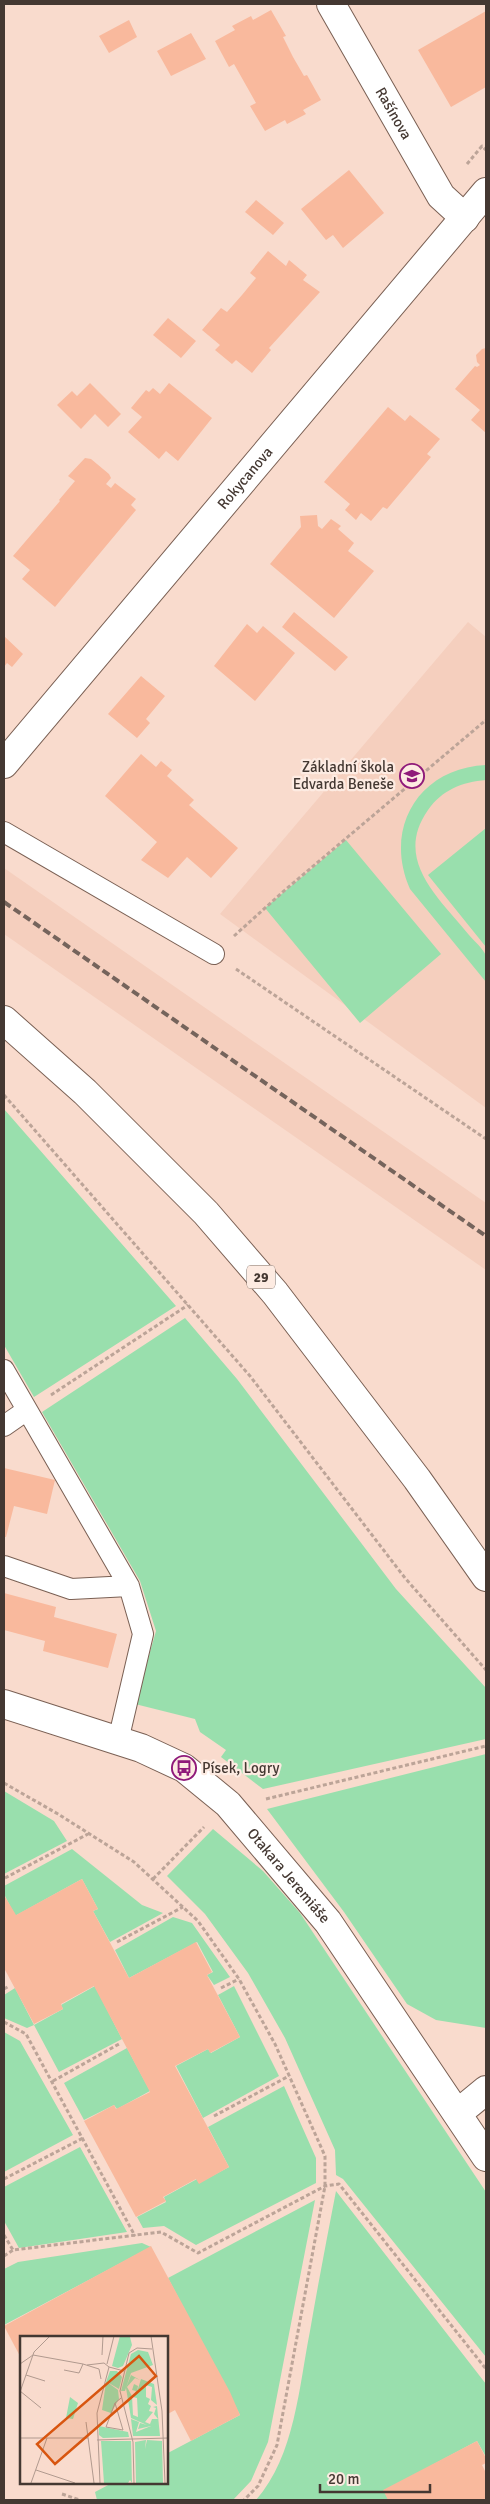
<svg xmlns="http://www.w3.org/2000/svg" width="490" height="2504" font-family="Signika,sans-serif">
<style>
.built{fill:#f5cfbe}
.green{fill:#99dfad}
.building{fill:#f9b99d}
.lines{fill:none;stroke-linecap:round;stroke-linejoin:round}
.lane-casing{stroke:#7a6054;stroke-width:22}
.street-casing{stroke:#7a6054;stroke-width:30}
.primary-casing{stroke:#7a6054;stroke-width:30}
.path{stroke:#bca498;stroke-width:3;stroke-dasharray:4 2.5;stroke-linecap:butt}
.lane{stroke:#fff;stroke-width:20}
.street{stroke:#fff;stroke-width:28}
.primary{stroke:#fff;stroke-width:28}
.rail{stroke:#75645c;stroke-width:4;stroke-dasharray:8 4;stroke-linecap:butt}
.labels{text-anchor:middle;dominant-baseline:central;stroke-width:4.5;stroke-linejoin:round;paint-order:stroke}
.shield{fill:#fdebe2;stroke:#7c6e67;stroke-width:1}
.shield-label{font-size:14px;font-weight:bold;fill:#443832}
.street-label{font-size:15px;fill:#443832;stroke:#fdebe2}
.poi-label{font-size:15px;fill:#443832;stroke:#fdebe2;text-anchor:end}
.inset-road{fill:none;stroke:#b19a8f;stroke-width:1}
.view{fill:#d85610;fill-opacity:0.15;stroke:#d85610;stroke-width:2.5}
.inset-edge{fill:none;stroke:#443832;stroke-width:2.5}
</style>
<rect width="100%" height="100%" fill="#f9dbcd"/>
<path class="built" d="M468 622 486 637V1108L220 914Z
M4 868 486 1203V1270L4 934Z"/>
<path class="green" d="M486 765V780C462 782 442 790 428 810 393 860 439 898 469 935 474 941 483 948 486 956 489 962 486 975 486 982L410 889C383 828 419 768 486 765Z
M486 828V947L428 875Z
M346 840 441 954 360 1023 265 908Z
M4 1109 176 1306 34 1397 4 1345Z
M185 1318 237 1379 396 1589 486 1688V1739L263 1789 221 1757 226 1750 200 1732 195 1719 135 1704 156 1631 140 1581 42 1412Z
M486 1754V2028L436 2020 407 2004 344 1912 267 1809Z
M4 1791 54 1821 67 1841 4 1874Z
M213 1829 263 1871 300 1913 486 2192V2357L343 2179 336 2175 335 2150 285 2038 248 1973 205 1914 167 1876Z
M72 1849 142 1905 163 1913 110 1942 93 1911 98 1909 82 1879 15 1916 4 1894V1886Z
M173 1917 192 1923 230 1977 214 1985 207 1975 213 1972 197 1942 129 1978 115 1950Z
M95 1986 122 2039 59 2072 34 2025 27 2028 4 2018V1995L15 1988 34 2025 63 2009 61 2005Z
M234 1986 279 2076 203 2118 176 2066 208 2049 211 2053 240 2037 218 1995Z
M4 2032 20 2041 73 2135 4 2172Z
M127 2048 150 2091 117 2109 114 2105 84 2120 64 2083Z
M284 2086 316 2158V2183L196 2245 164 2226 143 2228 137 2217 166 2202 164 2197 197 2179 199 2183 229 2167 208 2127Z
M80 2147 127 2232 19 2248 4 2221V2187Z
M336 2191 486 2384V2457L477 2441 384 2491 389 2500H256C295 2456 299 2386 310 2331 318 2284 327 2238 336 2191Z
M315 2200 268 2442 251 2481 233 2500H97L95 2492 112 2483H166V2454L240 2415 168 2278Z
M142 2243 151 2247 4 2325V2269L18 2262Z"/>
<path class="building" d="M271 10 286 36 283 37 293 57 304 76 307 75 321 100 303 110 306 114 287 124 285 120 265 131 250 106 256 103 234 64 229 67 215 41 235 30 232 26 251 16 253 20Z
M486 11V87L451 107 418 50Z
M129 20 137 37 109 53 99 36Z
M191 33 206 59 171 76 157 51Z
M349 170 384 213 343 248 333 235 326 240 301 209Z
M256 200 284 223 273 235 245 212Z
M268 251 286 266 289 260 307 275 303 280 320 292 269 348 271 350 252 373 236 360 232 364 215 350 220 345 202 330 221 308 227 312 242 295 256 278 250 273Z
M168 318 196 341 181 358 153 335Z
M486 348V433L471 420 480 410 455 389 475 366 477 367 480 365 477 362 476 355 482 349Z
M90 383 121 414 108 427 95 414 81 429 57 405 72 391 77 396Z
M169 383 212 418 178 461 166 451 159 459 128 432 142 417 131 408 146 390 149 392 153 388 160 394Z
M388 407 405 421 410 415 440 439 427 454 431 457 387 509 383 507 371 521 361 513 356 520 345 510 350 504 324 482Z
M85 458 91 459 109 474 111 478 106 484 111 488 115 483 136 499 131 505 136 510 55 607 22 579 30 570 13 556 60 501 59 500 75 481 68 476Z
M317 515 318 526 322 529 331 519 341 526 338 529 354 543 348 551 374 571 334 618 270 564 301 527 300 516Z
M294 612 348 657 335 671 282 627Z
M247 624 257 633 263 626 295 653 255 701 214 666Z
M4 636 23 654 12 667 7 663 4 667Z
M141 676 165 696 146 719 150 723 137 738 108 714Z
M141 754 156 767 161 761 172 770 167 776 194 800 189 805 238 848 211 878 187 857 168 878 141 860 157 842 105 796Z
M4 1468 55 1480 47 1514 14 1506 6 1537H4Z
M4 1593 56 1607 54 1617 117 1634 108 1668 43 1651 45 1641 4 1630Z
M82 1879 98 1909 93 1911 129 1978 196 1942 212 1972 207 1975 240 2037 210 2053 208 2049 175 2066 229 2167 199 2184 196 2179 163 2197 166 2201 136 2217 84 2121 114 2105 116 2109 150 2092 94 1986 61 2004 63 2009 34 2024 4 1968V1895L16 1915Z
M151 2246 230 2392 240 2415 191 2441 175 2410 166 2415V2338H21V2358L4 2326Z
M477 2441 486 2458V2463L482 2465 486 2473V2500H388L383 2490Z"/>
<g class="lines">
<defs>
<path id="lane" d="M4 832 214 954
M4 1370 129 1586 143 1634 118 1741
M4 1426 27 1410
M4 1566 71 1589 129 1586"/>
<g id="street">
<path id="s1" d="M331 4 441 196 465 218"/>
<path id="s2" d="M4 764 486 192"/>
<path id="s3" d="M4 1704 141 1748 184 1768 228 1804 328 1922 486 2157"/>
<path d="M458 2113 486 2090"/>
</g>
<path id="primary" d="M4 1020 85 1092 206 1213 275 1293 417 1479 486 1577"/>
</defs>
<use href="#lane" class="lane-casing"/>
<use href="#street" class="street-casing"/>
<use href="#primary" class="primary-casing"/>
<path class="path" d="M467 164 482 146 486 150
M234 936 285 890 486 720
M236 969 486 1139
M4 1095 250 1376 405 1578 486 1670
M51 1395 188 1305
M4 1783 58 1814 134 1862 198 1921 239 1979 275 2044 325 2156V2186L277 2445 258 2486 244 2500
M266 1799 486 1746
M5 1878 88 1834
M153 1879 204 1827
M117 1942 183 1907
M221 1988 239 1979
M4 1989 9 1986
M4 2022 26 2034 135 2236
M53 2081 119 2044
M214 2116 289 2076
M4 2179 83 2138
M4 2235 13 2250 161 2232 198 2253 325 2186 339 2184 486 2369
M4 2256 13 2250
M62 2494 80 2500"/>
<use href="#lane" class="lane"/>
<use href="#street" class="street"/>
<use href="#primary" class="primary"/>
<path class="rail" d="M4 902 486 1236"/>
</g>
<defs>
<symbol id="school-ring" viewBox="-11 -11 22 22"><circle r="9.5" fill="#fdebe2" stroke="#8f1a7a" stroke-width="1.5"/><path d="M0-5L7-2L0 1L-7-2ZM-4 1L0 2.5L4 1V4Q0 6-4 4Z" fill="#8f1a7a"/></symbol>
<symbol id="bus-ring" viewBox="-11 -11 22 22"><circle r="9.5" fill="#fdebe2" stroke="#8f1a7a" stroke-width="1.5"/><path d="M-5-6H5V4H4V6H2V4H-2V6H-4V4H-5ZM-3.5-4V0h7V-4ZM-3.5 1.2v1.5H-2V1.2ZM2 1.2v1.5H3.5V1.2Z" fill="#8f1a7a"/></symbol>
</defs>
<g fill-rule="evenodd">
<use href="#school-ring" x="398" y="762" width="28" height="28"/>
<use href="#bus-ring" x="170" y="1754" width="28" height="28"/>
</g>
<g class="labels">
<rect class="shield" x="247" y="1265.5" width="28" height="23" rx="4"/>
<g class="shield-label">
<text x="261" y="1277">29</text>
</g>
<g class="street-label">
<text stroke="none"><textPath href="#s1" startOffset="126">Rašínova</textPath></text>
<text stroke="none"><textPath href="#s2" startOffset="374">Rokycanova</textPath></text>
<text stroke="none"><textPath href="#s3" startOffset="342">Otakara Jeremiáše</textPath></text>
</g>
<g class="poi-label">
<text x="394" y="767">Základní škola<tspan x="394" dy="17">Edvarda Beneše</tspan></text>
<text x="202" y="1768" text-anchor="start">Písek, Logry</text>
</g>
</g>
<g transform="translate(20 2336)">
<rect width="148" height="148" fill="#f9dbcd"/>
<path d="M100 0 110 1 112 9 103 30 98 32 92 30ZM118 14 128 16 133 29 111 37 105 55H101L111 18ZM90 35H97L102 41 99 53 87 46 98 54 99 63 91 77 82 74 86 46ZM111 39 120 44 115 42 107 51 112 60 113 79 118 81 117 62 113 61 116 55 112 54 114 48 118 50 117 56 121 43 134 48 137 69 131 64 132 51 126 49V61L130 63 128 68 131 70 129 75 133 76 125 86 130 88 132 83H138L134 78 136 72 133 71 137 70 140 100H113L111 83 119 86 116 96 131 90 118 93 120 87 127 89 111 82 106 52ZM50 61 58 67 53 83 46 82ZM79 90 108 96 109 101 83 102 79 99ZM126 104 125 113 127 104 142 105 143 147H116L115 106ZM81 105H111L112 147 110 144 108 147H84Z" fill="#99dfad"/>
<path class="inset-road" d="M131 0 142 75 145 147M82 19 83 0M0 28 13 19 63 28 79 33 81 43M87 28 94 0M67 29 84 27 89 31 77 77 80 147M89 31 104 35M44 34 59 37 63 28M6 39 25 45M0 55 21 72M0 56 14 16 30 0M95 67 103 94 86 91 95 67 101 62M66 86 74 147M0 102H68M77 104 148 102M16 134 55 147M11 147 27 102M114 147 113 106 100 55 109 17 117 12 132 13"/>
<path class="view" d="M119 20 136 40 35 128 17 108Z"/>
<rect width="148" height="148" class="inset-edge"/>
</g>
<rect width="490" height="2504" fill="none" stroke="#443832" stroke-width="10"/>
<path d="M320 2484v8h110v-8" fill="none" stroke="#443832" stroke-width="2.5"/>
<text x="328" y="2484" font-size="15" fill="#443832" stroke="#fdebe2" stroke-width="4" paint-order="stroke">20 m</text>
</svg>
